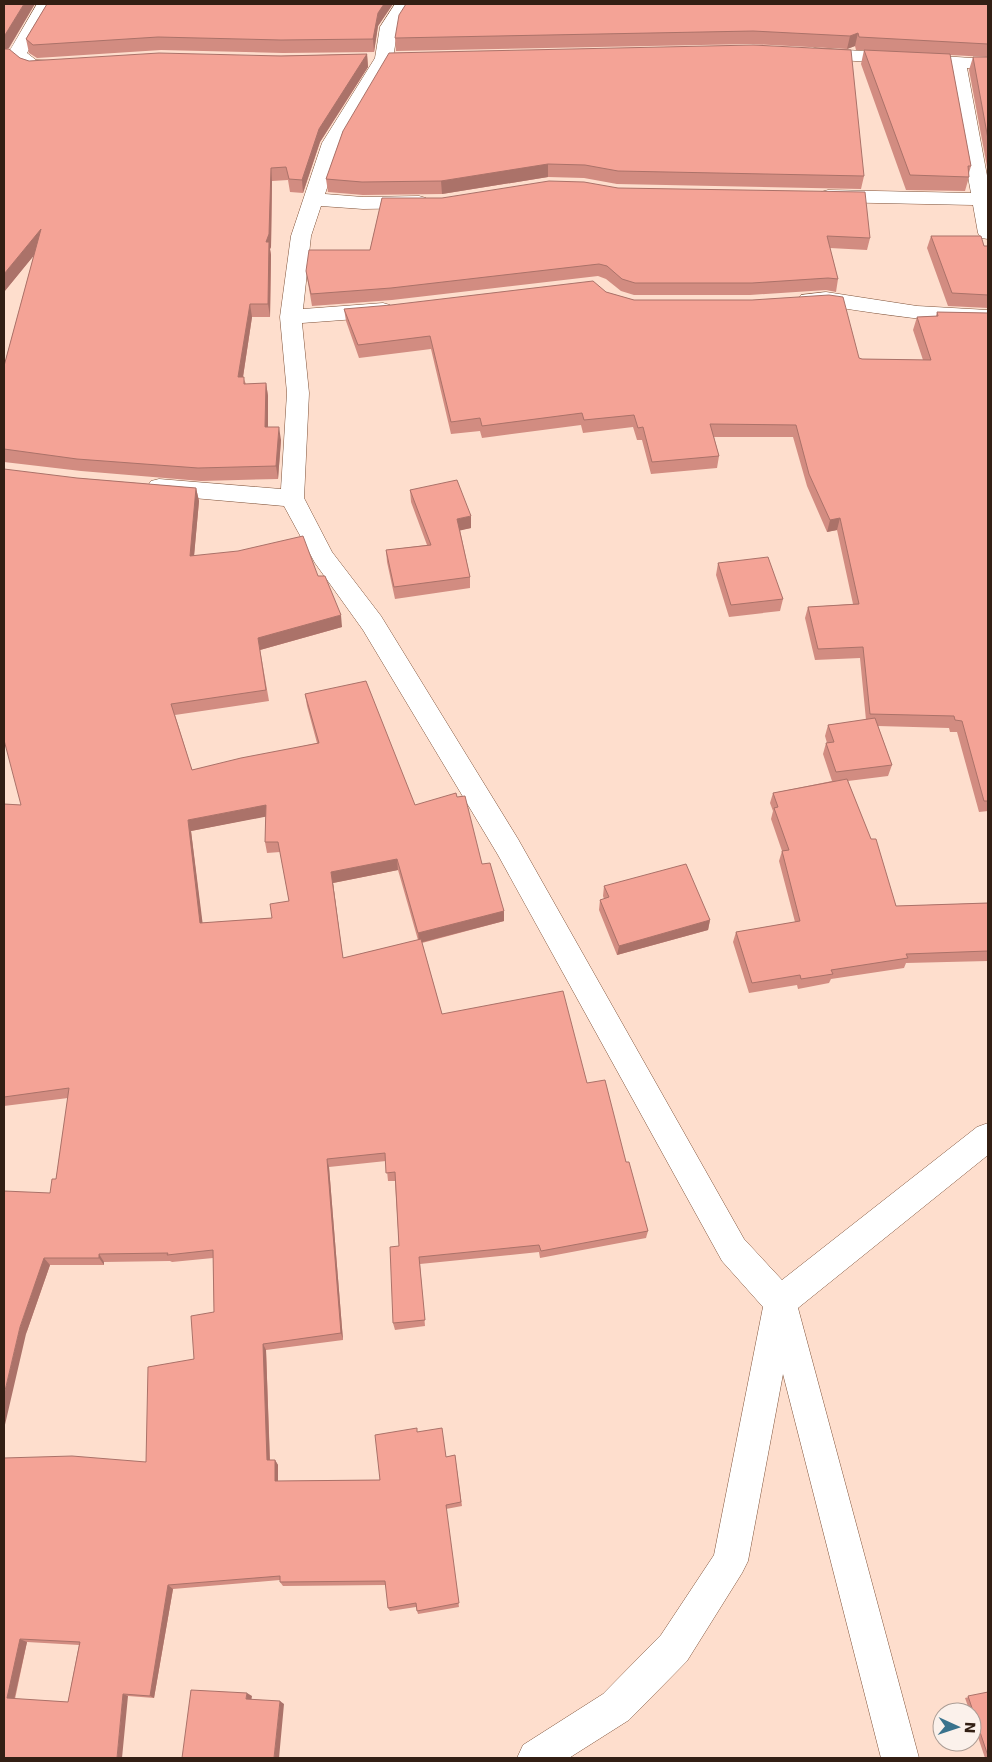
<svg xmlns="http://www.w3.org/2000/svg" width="992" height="1762" font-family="'DejaVu Sans',sans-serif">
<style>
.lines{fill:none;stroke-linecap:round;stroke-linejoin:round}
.minor-casing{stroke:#7f5239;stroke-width:1}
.minor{fill:#fff;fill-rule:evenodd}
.wall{fill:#d28c81;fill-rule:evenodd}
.shaded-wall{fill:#ab7269}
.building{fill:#f4a396;stroke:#ab7269;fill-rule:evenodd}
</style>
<rect width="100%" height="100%" fill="#fedecd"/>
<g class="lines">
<defs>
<path id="minor" d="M37 4H55L27 53 36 60 64 61 66 65 64 69 32 72 25 70 13 60 4 61V51L10 50Z
M395 4H413L398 27 393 58 342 143 325 194 363 197 419 196 426 198 429 202 426 206 419 208 363 209 321 206 311 236 303 309 383 303 390 305 394 310 390 315 383 317 302 323 309 393 304 498 332 552 381 616 518 839 744 1239 782 1280 977 1127 988 1123V1155L798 1308 919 1758H881L783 1374 748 1561 742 1573 687 1661 629 1720 569 1758H517L523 1745 603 1694 661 1635 714 1555 763 1307 722 1261 498 855 363 630 315 563 284 506 159 495 151 493 147 487 151 481 159 479 281 489 287 393 280 317 291 236 322 143 375 58 380 27Z
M815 48 988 59V69L967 68 988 181V239L981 238 978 233 973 205 828 202 821 200 818 196 821 192 828 190 971 193 948 67 809 58 806 54 809 50Z
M826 292 917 306 988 310V324C936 322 886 315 835 307 823 305 812 308 801 305L797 300 801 295Z"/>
</defs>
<use href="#minor" class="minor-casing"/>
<use href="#minor" class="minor"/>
</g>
<path class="wall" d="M4 4 9 48 6 49 20 58 29 61 367 54 368 67 320 142 303 193 290 192 288 180 272 181 271 247 270 249 271 255 270 317H252L243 377 246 384 266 383 268 396V427L281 440 278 479 201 481 81 471 4 462V366L34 255 4 292Z
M47 4H393L378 26 374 52 283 53 161 50 37 58 29 53 26 39Z
M988 4V172L969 70 973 57H988L950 55 971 166 969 173V177L965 191 906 190 861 64 864 50H856L855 46 847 49 751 44 396 51 395 38Z
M343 131 864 176 861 189 617 184 584 178 548 177 442 194 363 195 328 192 326 179Z
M382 198 870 238 867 250 830 248 838 279 836 292 826 290 750 295H634L621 291 606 279 598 276 392 300 312 306 306 271 370 250Z
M931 236 984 246H988V308L948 306 927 248Z
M606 292 634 300 859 358 862 359 923 360 913 330 917 317 936 316 937 312 988 313V811L979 812 957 732H950L949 728 878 726 892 765 888 776 848 781 896 906 988 903V961L906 963 904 968 831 979 829 983 798 989 797 985 749 993 733 942 736 932 795 922 779 861 782 851 771 819 773 811 770 803 773 793 832 781 823 754 826 743H827L825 736 828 725 866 720 860 658 815 660 805 618 808 607 853 604 837 530 827 532 807 486 793 437H714L719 456 717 468 651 474 642 440H637L633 427 583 433 581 425 482 438 480 431 451 434 431 349 359 358 346 321 344 309Z
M77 478 196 488 199 501 194 555 318 576 342 627 260 650 269 701 175 715 192 770 317 743 307 706 305 694 415 805 457 797 482 864 504 911V921L422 943 442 1014 587 1083 626 1162 648 1231 646 1238 540 1258 539 1252 420 1264 425 1326 395 1330 393 1323 399 1246 395 1181H388L386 1161 329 1167 343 1340 266 1350 270 1460H275L278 1465V1481L380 1480 418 1432 446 1457 455 1455 462 1506 446 1509 459 1607 418 1614 416 1607 390 1611 388 1608 386 1585 283 1586 280 1582V1580L173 1589 154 1698 128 1696 4 1758V1458L146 1462 194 1359 214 1312 213 1258 172 1262 170 1261 104 1262V1265H50L26 1334 50 1193 56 1179 68 1098 4 1106V1107V804L21 805ZM266 816 265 842 267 853 280 852 289 901 272 918 202 923 191 831ZM398 870 418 940 343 958 333 883ZM27 1642 79 1645 68 1702 15 1699Z
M410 490 471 528 460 530 470 577V588L395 599 387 562 386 550 427 545 411 502Z
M718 563 783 599 780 611 729 617 716 575Z
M604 886 710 920 708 930 617 955 599 910 600 900 604 899 603 896Z
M988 1692V1758H985L972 1719V1712H970L965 1698Z"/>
<path class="shaded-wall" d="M24 4H35L9 48 4 50V36Z
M384 4H393L378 26 374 52 373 39 378 13Z
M858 33 855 46 847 49 850 36Z
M367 54 368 67 320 142 303 193 302 180 319 129Z
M548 164V177L442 194 441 181Z
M271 168 272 181 271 247 270 249 271 255 270 317 268 304 266 242Z
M41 229 45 242 4 292V274Z
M250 304 252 317 241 390 238 377Z
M266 383 268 396V440L265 427Z
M279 427 281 440 278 479 276 466Z
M196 488 199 501 193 568 190 556Z
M471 516V528L458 531 457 519Z
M840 518 837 530 827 532 830 520Z
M341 615 342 627 260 650 269 701 258 638Z
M266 805 269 816 191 831 204 934 200 923 188 820Z
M397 859 398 870 333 883 344 968 331 872Z
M504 911V921L419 943 418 933Z
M710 920 708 930 617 955 619 946Z
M327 1159 329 1167 343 1340 341 1333Z
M99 1254 104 1262V1265L99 1258Z
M44 1258 50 1265 26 1334 4 1429V1395L20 1327Z
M263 1344 266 1350 270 1466 267 1460Z
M275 1460 278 1465V1486L275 1481Z
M168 1585 173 1589 154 1698 150 1696Z
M20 1639 27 1642 14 1700 7 1698Z
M247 1693 252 1696 251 1702 246 1699Z
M123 1694 128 1696 122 1758H117Z
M280 1701 284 1704 279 1758H274Z"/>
<path class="building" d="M4 4H24L5 35 4 36Z
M47 4H384L378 13 373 39 281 40 158 37 33 45 26 39Z
M406 4H988V44L859 37 858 33 850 36 753 31 395 38 399 15Z
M753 45 851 50 864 176 618 171 585 165 548 164 441 181 362 182 326 179 343 131 389 53Z
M4 49H9L20 58 29 61 159 53 281 56 367 54 319 129 302 180 289 179 286 167 271 168 269 234 266 242H269L268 304H250L238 377H244V384L266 383 265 427H279L276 466 198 468 77 459 4 449V366L41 229 4 274Z
M864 50 950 54 971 166H968L969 177 910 175Z
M973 57H988V139Z
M549 181 584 182 618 188 865 192 870 238 827 236 838 279 828 278 752 283H635L622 279 607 266 599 264 391 288 311 294 306 271 309 250H370L382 198H442Z
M931 236H981L984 246H988V295L952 293Z
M593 281 606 292 634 300H752L829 295 843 297 859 358 862 359 931 360 917 317 938 316 937 312 988 313V801H984L962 721 955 720 954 716 870 714 863 647 818 649 808 607 859 604 840 518 830 520 809 474 796 425 710 424 719 456 652 462 643 427 638 428 634 415 584 420 582 413 482 426 480 418 451 422 430 336 358 345 344 309 391 305Z
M4 469 77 478 196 488 190 556 238 551 303 536 318 576H325L341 615 258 638 266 690 171 704 192 770 241 758 319 743 305 694 366 681 415 805 456 793 457 797 465 796 482 864 490 863 504 911 418 933 397 859 331 872 343 958 421 939 442 1014 563 991 587 1083 605 1080 626 1162H629L648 1231 541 1251 539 1245 419 1257 425 1320 393 1323 390 1247 399 1246 395 1172 386 1173 385 1153 327 1159 341 1333 263 1344 267 1460H275V1481L380 1480 375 1435 417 1428V1432L442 1428 446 1457 455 1455 461 1502 446 1505 459 1603 417 1611 416 1603 388 1608 385 1581 280 1582V1576L168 1585 150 1696 123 1694 117 1758H4V1458L72 1456 146 1462 148 1367 194 1359 191 1316 214 1312 213 1250 167 1255 168 1253 99 1254V1258H44L20 1327 4 1395V1191L50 1193 52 1179H56L69 1088 4 1097V804L21 805 4 740ZM266 805 265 842H278L289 901 270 904 272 918 200 923 188 820ZM20 1639 80 1642 68 1702 7 1698Z
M457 480 471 516 457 519 470 577 394 587 386 550 431 545 410 490Z
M768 557 783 599 731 605 718 563Z
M875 718 892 765 836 772 826 743 834 742 828 725Z
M847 779 871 839H876L896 906 988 903V951L906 954 908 958 831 970 833 974 801 979 800 975 752 983 736 932 800 921 782 851 789 850 774 808 778 807 773 793Z
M686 864 710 920 619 946 600 900 609 897 604 886Z
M191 1690 247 1693 246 1699 280 1701 274 1758H182Z
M988 1692V1756L968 1696Z"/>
<rect width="992" height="1762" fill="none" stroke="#321f14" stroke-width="10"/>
<g transform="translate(957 1727) rotate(93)"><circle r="24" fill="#fbf1eb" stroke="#ab9d95"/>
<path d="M0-4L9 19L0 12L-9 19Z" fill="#3a738d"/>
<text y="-8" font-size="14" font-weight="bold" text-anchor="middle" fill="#321f14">N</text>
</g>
</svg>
